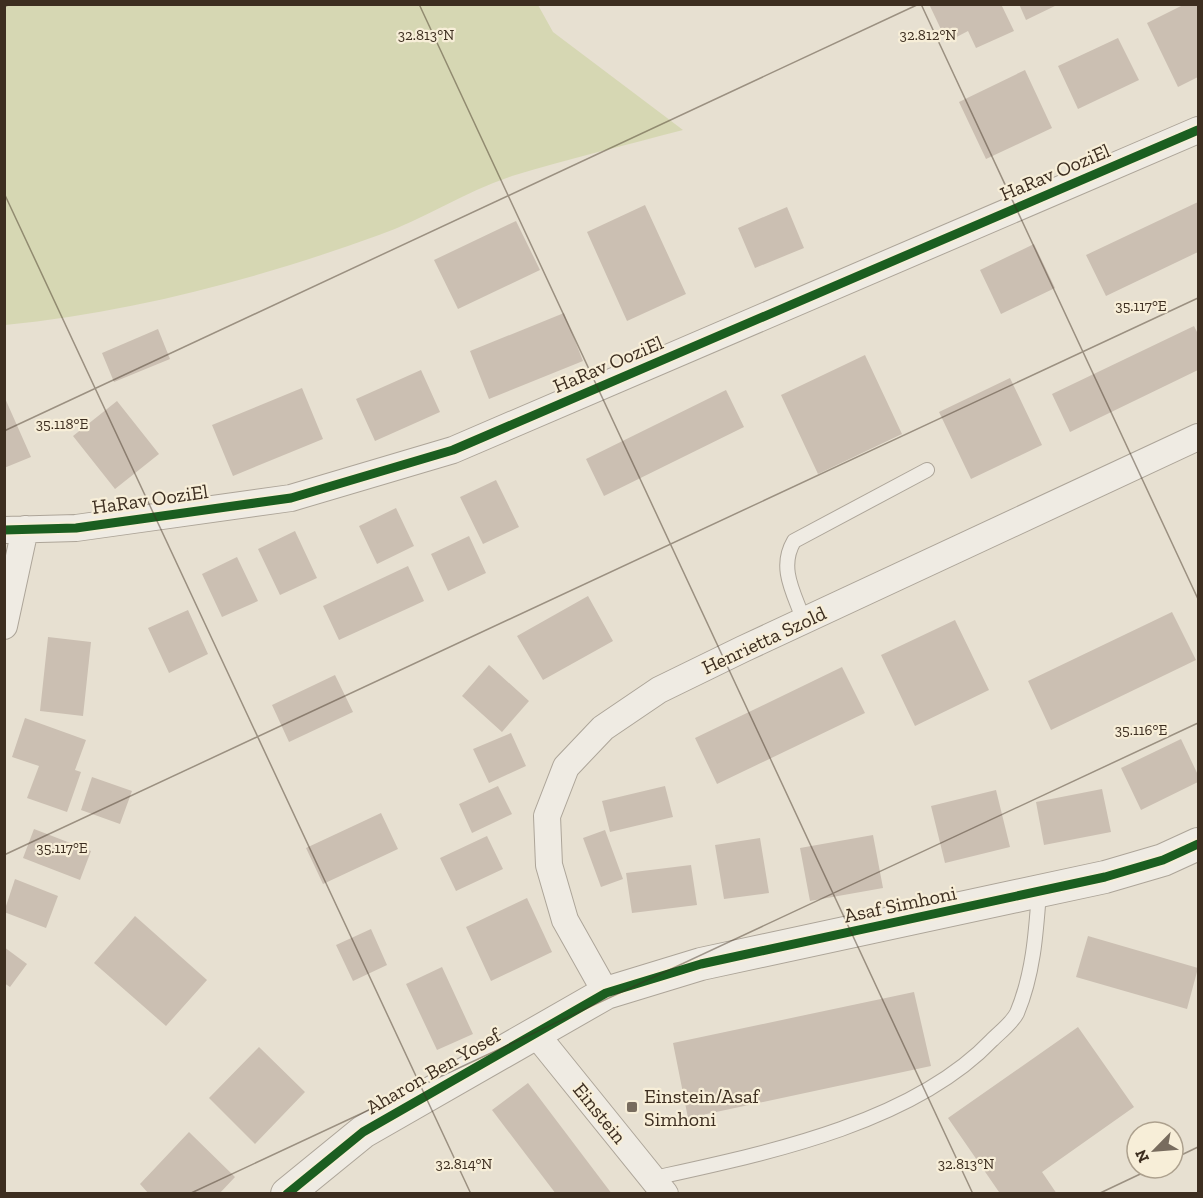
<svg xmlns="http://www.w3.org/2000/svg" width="1203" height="1198" font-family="'Zilla Slab',serif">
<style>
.green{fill:#d6d7b3}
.building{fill:#cbbfb2}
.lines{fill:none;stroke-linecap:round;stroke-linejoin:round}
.service-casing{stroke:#ada599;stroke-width:16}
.minor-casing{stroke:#ada599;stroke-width:28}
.tertiary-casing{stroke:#ada599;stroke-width:34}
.service{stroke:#efebe3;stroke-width:14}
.minor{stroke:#efebe3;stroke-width:26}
.tertiary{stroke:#efebe3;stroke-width:32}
.cycleway-casing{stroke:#f7eed8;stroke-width:13}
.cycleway{stroke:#1b5e20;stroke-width:9}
.ticks{fill:none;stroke:#3d2e20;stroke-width:1.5;stroke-opacity:0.45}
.poi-dot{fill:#786c5e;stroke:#f7eed8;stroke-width:2}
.labels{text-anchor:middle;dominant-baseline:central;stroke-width:4.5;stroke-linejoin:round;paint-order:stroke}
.street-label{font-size:20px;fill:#3d2e20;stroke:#f7eed8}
.poi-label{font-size:20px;fill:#3d2e20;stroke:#f7eed8;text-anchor:start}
.ticks-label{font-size:15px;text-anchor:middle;fill:#3d2e20;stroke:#f7eed8;stroke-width:4.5;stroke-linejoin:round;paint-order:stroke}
</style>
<rect width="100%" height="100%" fill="#e7e0d1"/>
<path class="green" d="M4 5H538L553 32 683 130C626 145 568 159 512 176 466 191 424 219 379 235 258 279 133 312 5 325Z"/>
<path class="building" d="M929 4H1001L1014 31 976 48 968 31 947 42Z
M1019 4H1059L1026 20Z
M1185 4H1198V77L1178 87 1147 23Z
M1118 38 1139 80 1078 109 1058 66Z
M1025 70 1052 128 986 159 959 102Z
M1198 202V252L1106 296 1086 255Z
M645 205 686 294 627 321 587 232Z
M787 207 804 248 755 268 738 228Z
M516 221 540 270 458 309 434 260Z
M1034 244 1055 288 1001 314 980 270Z
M564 313 583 361 489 399 470 351Z
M1194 326 1198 334V370L1070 432 1052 394Z
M158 329 170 359 114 382 102 353Z
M865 355 902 434 818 474 781 395Z
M421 370 440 412 375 441 356 399Z
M1010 378 1042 445 971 479 939 412Z
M302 388 323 439 233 476 212 425Z
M726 390 744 427 604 496 586 459Z
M4 396 31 457 4 468Z
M117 401 159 454 115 489 73 436Z
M496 480 519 527 483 544 460 497Z
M396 508 414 546 377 564 359 526Z
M295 531 317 578 280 595 258 549Z
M469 536 486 573 448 591 431 554Z
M237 557 258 601 222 617 202 574Z
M408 566 424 601 339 640 323 606Z
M588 596 613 641 543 680 517 636Z
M188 610 208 654 169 673 148 628Z
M1172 612 1196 660 1051 730 1028 681Z
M955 620 989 690 915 726 881 655Z
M48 637 91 642 83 716 40 711Z
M489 665 529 701 502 732 462 696Z
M842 667 865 713 717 784 695 738Z
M335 675 353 712 289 742 272 705Z
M25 718 86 740 75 770 81 772 67 812 27 798 39 766 12 757Z
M511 733 526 766 489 783 473 749Z
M1181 739 1198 775V782L1141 810 1121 768Z
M92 777 132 791 120 824 81 810Z
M498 786 512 814 472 833 459 804Z
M665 786 673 817 610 832 602 801Z
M1102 789 1111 832 1044 845 1036 802Z
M996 790 1010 847 945 863 931 806Z
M381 813 398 849 323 884 306 848Z
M34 829 91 851 80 880 23 858Z
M605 830 623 879 601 887 583 838Z
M873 835 883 888 810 901 800 848Z
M487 836 503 869 456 891 440 858Z
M760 838 769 893 724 899 715 845Z
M691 865 697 905 632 913 626 873Z
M15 879 58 896 46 928 4 912Z
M527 898 552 952 491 981 466 927Z
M135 916 207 980 166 1026 94 963Z
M371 929 387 965 353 981 336 945Z
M1088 936 1198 968 1187 1009 1076 977Z
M4 947 27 964 10 987 4 983Z
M442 967 473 1034 437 1050 406 984Z
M914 992 931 1066 688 1118 673 1043Z
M1078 1027 1134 1107 1042 1172 1057 1194H997L999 1192 948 1118Z
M259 1047 305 1092 255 1144 209 1098Z
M528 1083 612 1194H556L492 1110Z
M189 1132 235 1177 219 1194H149L140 1184Z"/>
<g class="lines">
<defs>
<path id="service" d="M804 621C794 593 778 568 794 541L927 470
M654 1178C763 1154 912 1124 992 1040 1000 1032 1012 1023 1017 1013 1033 975 1036 934 1039 892"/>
<path id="minor" d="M4 530 76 528 291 498 453 450 1198 130
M4 626 25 529
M606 993 565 920 549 865 547 816 566 767 603 728 659 690 743 649 1198 437
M535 1033 665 1194"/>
<path id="tertiary" d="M287 1194 363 1132 606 993 701 964 1105 877 1163 860 1198 844"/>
</defs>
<use href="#service" class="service-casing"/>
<use href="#minor" class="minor-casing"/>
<use href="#tertiary" class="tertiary-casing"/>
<use href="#service" class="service"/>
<use href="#minor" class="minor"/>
<use href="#tertiary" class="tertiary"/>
<defs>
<path id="cycleway" d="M4 530 76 528 291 498 453 450 1198 130
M287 1194 363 1132 606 993 701 964 1105 877 1163 860 1198 844"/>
</defs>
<use href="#cycleway" class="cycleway-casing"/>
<use href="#cycleway" class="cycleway"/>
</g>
<path class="ticks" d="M419 4 973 1194M921 4 1198 599M4 7 10 4M4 193 471 1194M4 431 919 4M4 855 1198 298M1173 1159 1198 1147M189 1194 1198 723M1098 1194 1153 1168"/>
<rect class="poi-dot" x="626" y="1101" width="12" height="12" rx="3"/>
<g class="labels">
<g class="street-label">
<text transform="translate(1055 172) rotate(-23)">HaRav OoziEl</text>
<text transform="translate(608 364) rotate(-23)">HaRav OoziEl</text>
<text transform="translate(150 499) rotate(-8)">HaRav OoziEl</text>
<text transform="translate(764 640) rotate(-25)">Henrietta Szold</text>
<text transform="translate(900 904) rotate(-12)">Asaf Simhoni</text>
<text transform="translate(433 1071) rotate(-30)">Aharon Ben Yosef</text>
<text transform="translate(600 1113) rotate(51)">Einstein</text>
</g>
<g class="poi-label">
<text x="644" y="1096">Einstein/Asaf<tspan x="644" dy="23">Simhoni</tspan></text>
</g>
</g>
<g class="ticks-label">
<text x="426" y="40">32.813°N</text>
<text x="928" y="40">32.812°N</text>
<text x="1141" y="311">35.117°E</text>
<text x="62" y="429">35.118°E</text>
<text x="1141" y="735">35.116°E</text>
<text x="62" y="853">35.117°E</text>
<text x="464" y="1169">32.814°N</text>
<text x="966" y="1169">32.813°N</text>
</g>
<rect width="1203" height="1198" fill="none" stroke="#3d2e20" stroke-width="12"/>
<g transform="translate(1155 1150) rotate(245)"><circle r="28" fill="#f7eed8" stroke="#ada18e" stroke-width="1.5"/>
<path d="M0-4.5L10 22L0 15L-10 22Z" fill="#786c5e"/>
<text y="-9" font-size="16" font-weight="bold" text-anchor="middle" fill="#3d2e20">N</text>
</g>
</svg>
